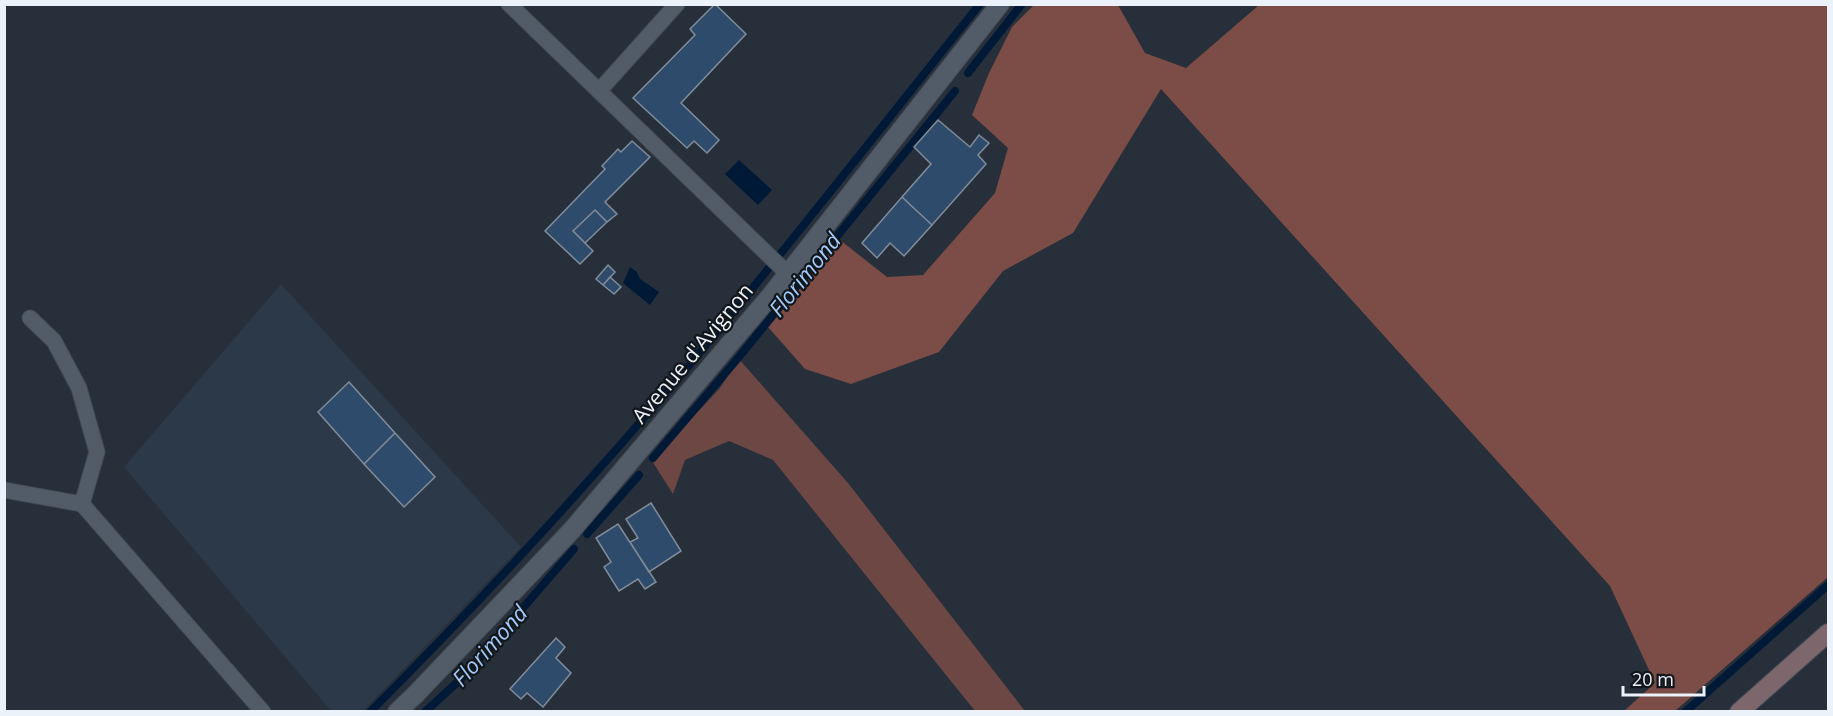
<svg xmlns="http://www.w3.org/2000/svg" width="1833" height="716" font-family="'Open Sans',sans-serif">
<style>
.built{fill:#2c3949}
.green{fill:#6c4743}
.forest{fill:#7c4c47}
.water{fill:#001936}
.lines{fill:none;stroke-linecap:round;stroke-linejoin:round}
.stream{stroke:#001936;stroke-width:8}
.building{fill:#2e4b6c;stroke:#828d9a;stroke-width:1.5}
.lane-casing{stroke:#434c55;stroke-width:17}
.street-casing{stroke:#434c55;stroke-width:20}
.secondary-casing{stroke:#434c55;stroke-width:20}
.lane{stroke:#525c68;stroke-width:15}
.street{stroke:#525c68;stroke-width:18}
.secondary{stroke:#7d676d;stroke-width:18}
.labels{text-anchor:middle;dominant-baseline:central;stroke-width:4.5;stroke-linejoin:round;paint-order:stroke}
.street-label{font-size:21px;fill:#ecf2f9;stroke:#12171c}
.water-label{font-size:22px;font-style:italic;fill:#a3caf8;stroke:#12171c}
</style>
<rect width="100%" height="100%" fill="#262f3a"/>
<path class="built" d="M281 284 521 547 363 711H331L124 467Z"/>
<path class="green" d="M739 359 848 483 1025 711H975L773 460 729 441 685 460 673 494 652 461 720 388Z"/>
<path class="forest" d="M1034 5H1118L1145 53 1186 68 1259 5H1828V577L1675 711H1624L1655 683 1610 586 1161 89 1073 233 1003 271 939 352 851 384 805 369 768 327 840 240 887 277 923 275 995 193 1008 148 972 115 989 73 1012 27Z"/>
<path class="water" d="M739 160 772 190 758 205 725 174Z
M630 267 637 272 640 279 659 292 650 305 623 283Z"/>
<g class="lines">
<path class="stream" d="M968 73 1022 4
M653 458 739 357 955 91
M587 534 639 475
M370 712C480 602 585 488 685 370 786 250 882 126 980 4
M425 712 464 676 574 549
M1685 712 1828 585"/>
</g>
<path class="building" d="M715 4 746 34 681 103 719 140 707 153 694 141 687 148 633 98 695 35 690 29Z
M938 120 970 147 979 135 989 143 978 155 986 164 932 225 902 197 931 164 914 147Z
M632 141 650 157 605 202 617 214 607 222 595 210 573 231 593 251 580 264 545 231 605 169 602 166 618 149 621 152Z
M902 197 932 225 904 256 890 243 877 258 862 243Z
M595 210 607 222 585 243 573 231Z
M608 265 615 272 603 285 596 279Z
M610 277 621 287 614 294 603 285Z
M349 382 395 433 364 464 318 412Z
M395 433 435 477 404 507 364 464Z
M651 503 681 551 649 572 630 542 638 538 626 519Z
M618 524 656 582 645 589 638 579 619 591 604 567 611 562 596 538Z
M556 638 565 647 556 658 571 673 543 707 527 693 521 699 510 689Z"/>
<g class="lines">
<defs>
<path id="lane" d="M509 4 788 274
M599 91 677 4
M30 318 54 341 79 388 97 452 82 504
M4 490 82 504 263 712"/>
<path id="street" d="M397 712 415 695 572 530 600 497 772 294 1000 4"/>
<path id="secondary" d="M1739 712 1828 633"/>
</defs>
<use href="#lane" class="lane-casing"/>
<use href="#street" class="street-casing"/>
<use href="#secondary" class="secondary-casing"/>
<use href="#lane" class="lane"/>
<use href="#street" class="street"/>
<use href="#secondary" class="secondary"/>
</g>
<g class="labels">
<g class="street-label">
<text transform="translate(692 353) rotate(-50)">Avenue d'Avignon</text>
</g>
<g class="water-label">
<text transform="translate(804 274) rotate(-51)">Florimond</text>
<text transform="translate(489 645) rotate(-48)">Florimond</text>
</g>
</g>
<rect width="1833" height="716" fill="none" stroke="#ecf2f9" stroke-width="12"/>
<path d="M1623 686v9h81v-9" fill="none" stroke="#ecf2f9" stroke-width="3"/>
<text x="1632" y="686" font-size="18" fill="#ecf2f9" stroke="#12171c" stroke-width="4.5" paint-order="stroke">20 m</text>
</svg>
